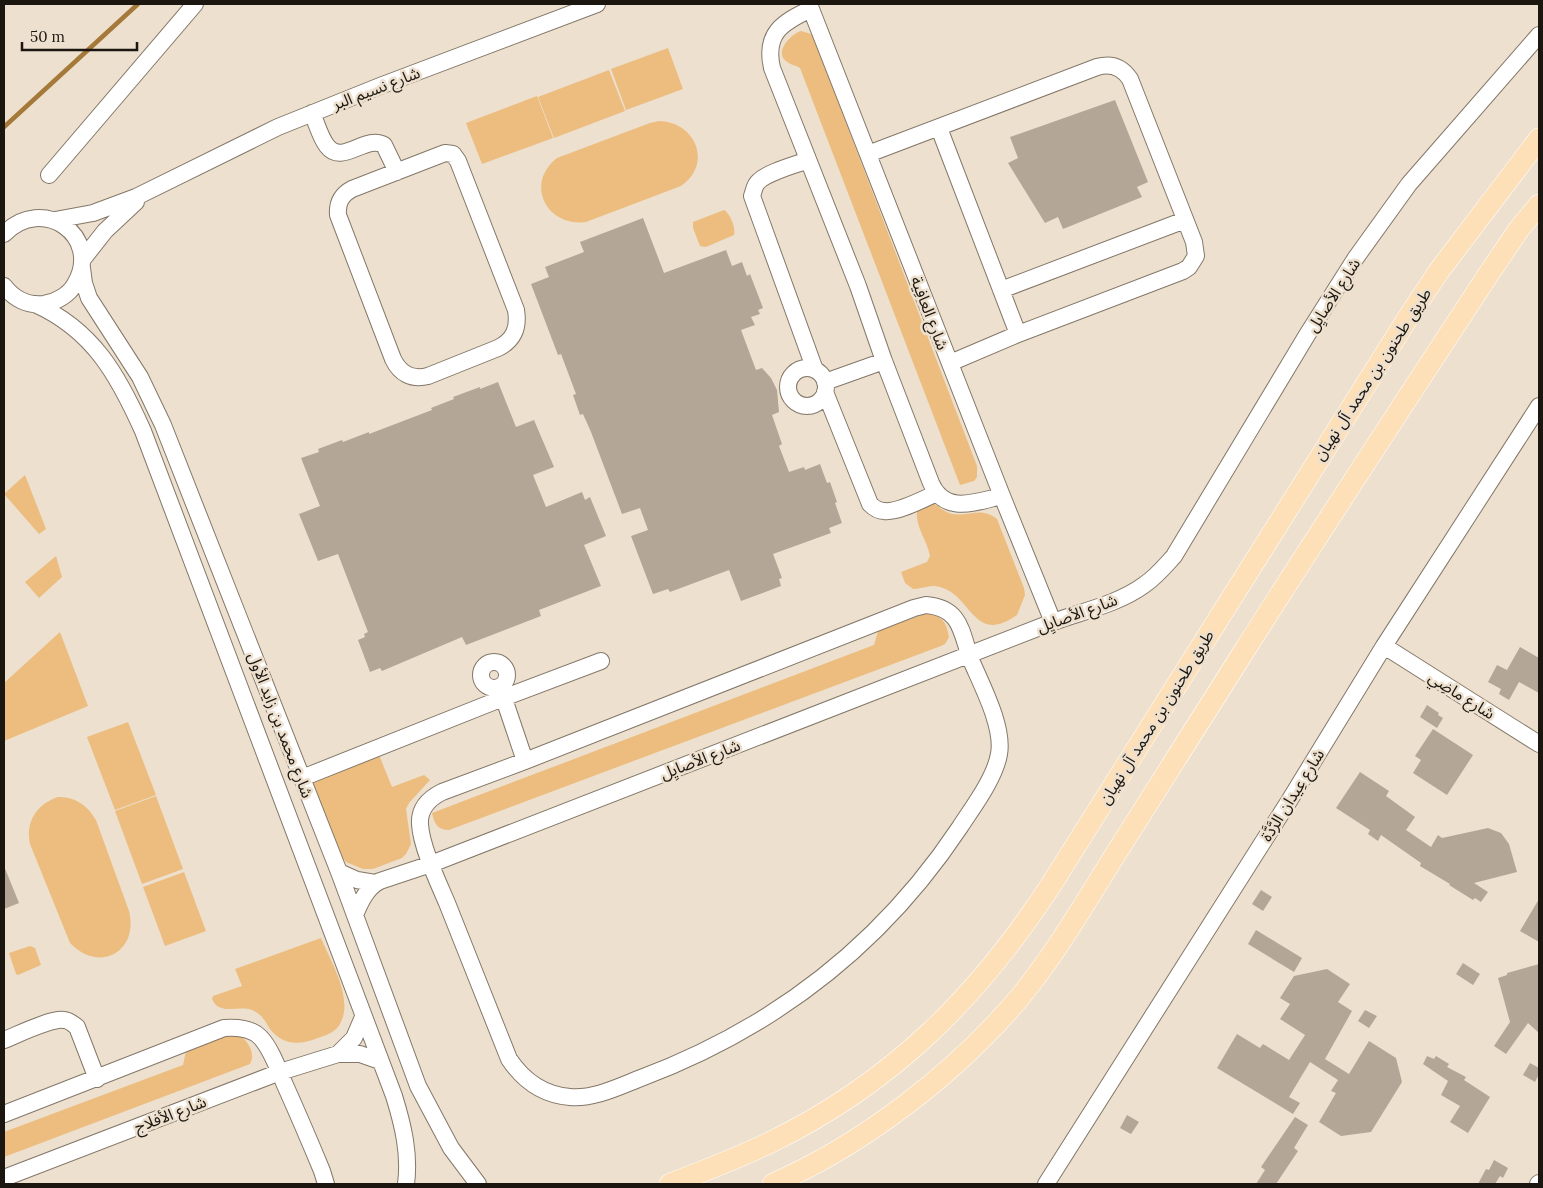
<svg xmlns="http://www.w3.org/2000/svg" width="1543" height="1188" font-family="Lora,'Noto Sans Arabic',serif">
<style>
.green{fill:#ecbd7f}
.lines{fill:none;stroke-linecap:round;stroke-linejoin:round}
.stream{stroke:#a5793a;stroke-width:4.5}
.building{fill:#b3a696}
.minor-casing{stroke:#837768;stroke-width:18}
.major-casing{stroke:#fff;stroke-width:22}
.minor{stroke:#fff;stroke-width:16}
.major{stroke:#fddfb8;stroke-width:21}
.labels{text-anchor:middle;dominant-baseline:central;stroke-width:5;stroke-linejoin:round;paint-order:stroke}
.street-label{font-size:16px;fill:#1b1610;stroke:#ede0ce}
</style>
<rect width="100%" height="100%" fill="#ede0ce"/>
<path class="green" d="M801 31 811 34 814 39 977 466V477L974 481 960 485 800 68C796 65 790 65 786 61 774 52 791 34 801 31Z
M668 48 683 89 626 110 611 69Z
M609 70 625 111 554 138 538 97Z
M537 96 553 138 482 164 466 123Z
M659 121C696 122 713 164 681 186L586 222C547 227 524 184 557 158L650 123Z
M724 210C730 213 736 228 734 235L706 247 700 246 693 228V222Z
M25 475 46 529 39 534 4 494Z
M935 504C940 508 946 513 953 514 970 517 980 506 997 519L1024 588 1025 595 1017 615C973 646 972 595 940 587 930 584 923 589 913 589L905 583 901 572 927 562 930 556C927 540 915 527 917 511L927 505Z
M56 556 62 577 39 598 25 582Z
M927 613C943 617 946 621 949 637L945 644 941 646 449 830C437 830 434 823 432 813L874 645 878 631Z
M60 632 88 706 4 741V683Z
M128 722 156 795 115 810 87 737Z
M379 755 392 787 424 775 430 780 409 803 406 809 411 844 406 854 402 858 373 869H363L346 862 341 856 313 785 315 781Z
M156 796 183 869 142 884 115 811Z
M58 797C76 797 87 805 96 820L129 911C139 951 100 974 70 943L30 844C25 822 37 804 58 797Z
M184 872 206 931 165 946 143 887Z
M321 938C331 962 354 999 340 1024 335 1033 326 1035 318 1038 300 1045 283 1046 270 1029 265 1021 262 1014 252 1010 239 1005 219 1016 212 999L213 996 242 986 235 969Z
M30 946 35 948 41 965 18 975 16 974 9 953Z
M238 1034C248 1041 256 1053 250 1064L4 1157V1132L183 1065 186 1051 227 1035Z"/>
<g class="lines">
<path class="stream" d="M4 127 138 4"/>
</g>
<path class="building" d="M1115 100 1148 182 1137 187 1142 197 1063 229 1058 217 1045 223 1008 163 1018 158 1010 137Z
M643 218 664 273 726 250 732 266 742 262 747 276 750 274 763 308 758 310 760 314 751 317 755 325 741 330 756 370 762 368 771 378 777 390 779 412 772 415 782 444 779 446 789 472 804 467 805 470 820 464 827 483 830 482 837 502 835 503 842 523 829 528 831 533 773 554 782 578 779 579 781 586 741 601 729 570 670 592 668 589 653 594 631 536 648 530 640 508 622 514 591 432 583 414 580 415 573 395 576 394 561 354 558 355 531 284 549 277 545 267 584 252 580 242Z
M498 382 516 427 534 420 554 467 533 475 546 507 582 492 585 500 590 497 606 536 584 545 601 586 539 610 541 616 466 645 462 637 382 671 380 668 370 672 358 640 365 637 364 634 368 632 338 554 318 561 299 514 320 506 301 458 319 452 318 449 342 440 343 442 369 432V434L432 410 431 408 454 399 453 397 480 387V389Z
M1520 647 1539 658V693L1519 682 1509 700 1499 694 1501 689 1488 682 1497 665 1507 670Z
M1427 705 1439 713 1438 715 1443 718 1437 728 1420 717Z
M1433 729 1473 755 1447 795 1413 773 1421 760 1415 756Z
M1360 772 1389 791 1386 796 1415 817 1406 830 1431 847 1438 835 1442 838 1488 828 1501 833 1509 844 1517 872 1474 883 1488 892 1481 902 1475 898 1473 900 1449 885 1450 884 1420 866 1421 863 1381 835 1378 841 1368 834 1370 830 1336 808Z
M4 866 19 903 4 909Z
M1261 890 1272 897 1263 911 1252 904Z
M1539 899V942L1520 931Z
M1256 930 1302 958 1294 972 1248 944Z
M1463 963 1480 974 1473 985 1456 974Z
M1539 964V1033L1528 1023 1506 1054 1494 1046 1510 1022 1498 978 1507 975V973Z
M1327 969 1350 984 1338 1002 1352 1011 1325 1059 1349 1074 1369 1041 1396 1058 1402 1082 1371 1132 1341 1136 1319 1122 1336 1093 1331 1091 1338 1080 1310 1062 1289 1097 1300 1103 1293 1114 1217 1068 1237 1034 1260 1048 1263 1044 1289 1060 1305 1035 1280 1019 1290 1004 1280 998 1294 976Z
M1365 1010 1377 1016 1369 1028 1358 1021Z
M1427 1056 1434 1059 1436 1056 1449 1064 1447 1067 1466 1077 1464 1080 1490 1097 1468 1133 1450 1122 1460 1106 1441 1095 1448 1081 1423 1064Z
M1530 1063 1539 1068V1074L1535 1082 1523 1075Z
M1127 1115 1139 1122 1131 1134 1120 1128Z
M1295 1117 1308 1125 1294 1148 1298 1151 1276 1184H1256L1265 1170 1261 1167Z
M1494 1160 1508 1168 1503 1178 1500 1176 1495 1184H1478L1486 1169 1489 1170Z"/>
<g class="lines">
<defs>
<path id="minor" d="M809 4 1002 496 1053 622
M811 9C783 22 764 33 772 68L858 286 884 361 931 483C945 515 975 502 1002 496
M312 113C317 124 320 137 327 146 342 166 366 134 384 145L397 172
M939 128 1018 334
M445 153 453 154 458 161 516 310C519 328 514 340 498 348L428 376C412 380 400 374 393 359L338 215C337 203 341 195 352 189Z
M868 154 1097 67C1111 63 1122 67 1130 79L1194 242 1196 256 1189 267 1183 271 1018 334 950 363
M808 160C795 165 768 172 759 181 754 185 754 191 752 196L815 370
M49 175 195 4
M55 220 93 213 136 197 278 127 380 86 597 4
M4 234C42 194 103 236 75 284 69 295 56 302 44 304 28 306 14 299 4 286
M83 259 105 231 136 202
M82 268 84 283 89 298 140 377 163 425 339 872 418 1086 451 1148 478 1184
M1001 290 1185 220
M35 304C93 330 118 375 143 431L394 1096C403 1125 410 1154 406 1184
M788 387a19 19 0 1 1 38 0a19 19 0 1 1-38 0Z
M825 382 884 361
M825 392 870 504C874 508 878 511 884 511 898 513 923 499 937 493
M926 605C962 608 961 633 971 660 982 686 1004 727 999 754 995 778 973 807 960 827 881 946 774 1028 641 1078 618 1087 594 1099 570 1097 543 1095 523 1080 509 1059 488 1007 468 955 447 903 438 882 421 846 420 824 419 808 430 798 442 792L525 761 914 608Z
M1384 646 1539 744
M481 675a13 13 0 1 1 26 0a13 13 0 1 1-26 0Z
M500 687 525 761
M302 778 503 698 601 661
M339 872 357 880 375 883
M355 915C360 903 367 887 380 881L431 864 1053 622C1083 611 1118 604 1144 585 1156 577 1165 566 1174 556L1307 335 1355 259 1409 184 1539 35
M4 1040C17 1035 51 1018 64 1020 69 1020 73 1024 77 1027L97 1079
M338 1054 354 1038 363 1017
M4 1114 224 1028C236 1027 251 1028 260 1037 271 1048 279 1071 285 1085 298 1114 310 1142 322 1171L326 1184
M4 1178 280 1072 338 1054H360L380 1061
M1046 1184 1289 801 1384 646 1539 406
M1538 1184 1539 1183"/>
<path id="major" d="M670 1184C704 1171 738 1158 771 1142 892 1083 978 997 1051 885L1411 313 1439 271 1539 139
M773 1184C864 1144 956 1073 1020 997 1056 953 1085 903 1115 855 1157 789 1199 722 1241 656 1322 528 1405 402 1488 275L1519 229 1539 205"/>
</defs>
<use href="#minor" class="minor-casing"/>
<use href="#major" class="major-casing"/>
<use href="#minor" class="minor"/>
<use href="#major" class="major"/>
</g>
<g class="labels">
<g class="street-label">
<text transform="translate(376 88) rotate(-21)">شارع نسيم البر</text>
<text transform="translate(1333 295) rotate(-57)">شارع الأصايِل</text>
<text transform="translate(930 313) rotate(69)">شارع العافِية</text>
<text transform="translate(1372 374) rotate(-57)">طريق طحنون بن محمد آل نهيان</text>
<text transform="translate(1077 613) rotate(-20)">شارع الأصايِل</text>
<text transform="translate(1462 695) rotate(32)">شارع ماضِي</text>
<text transform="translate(1156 717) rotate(-58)">طريق طحنون بن محمد آل نهيان</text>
<text transform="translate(281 725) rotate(69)">شارع محمد بن زايد الأول</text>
<text transform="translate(700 759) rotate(-21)">شارع الأصايِل</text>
<text transform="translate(1292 795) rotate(-58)">شارع عِيدان الرَّدَّة</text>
<text transform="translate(170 1114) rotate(-21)">شارع الأفلاج</text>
</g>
</g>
<rect width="1543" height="1188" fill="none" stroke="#1b1610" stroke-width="10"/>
<path d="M22 42v8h115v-8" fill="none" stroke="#1b1610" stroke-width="2.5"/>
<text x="30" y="42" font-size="15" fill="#1b1610" stroke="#ede0ce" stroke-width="4" paint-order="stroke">50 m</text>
</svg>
